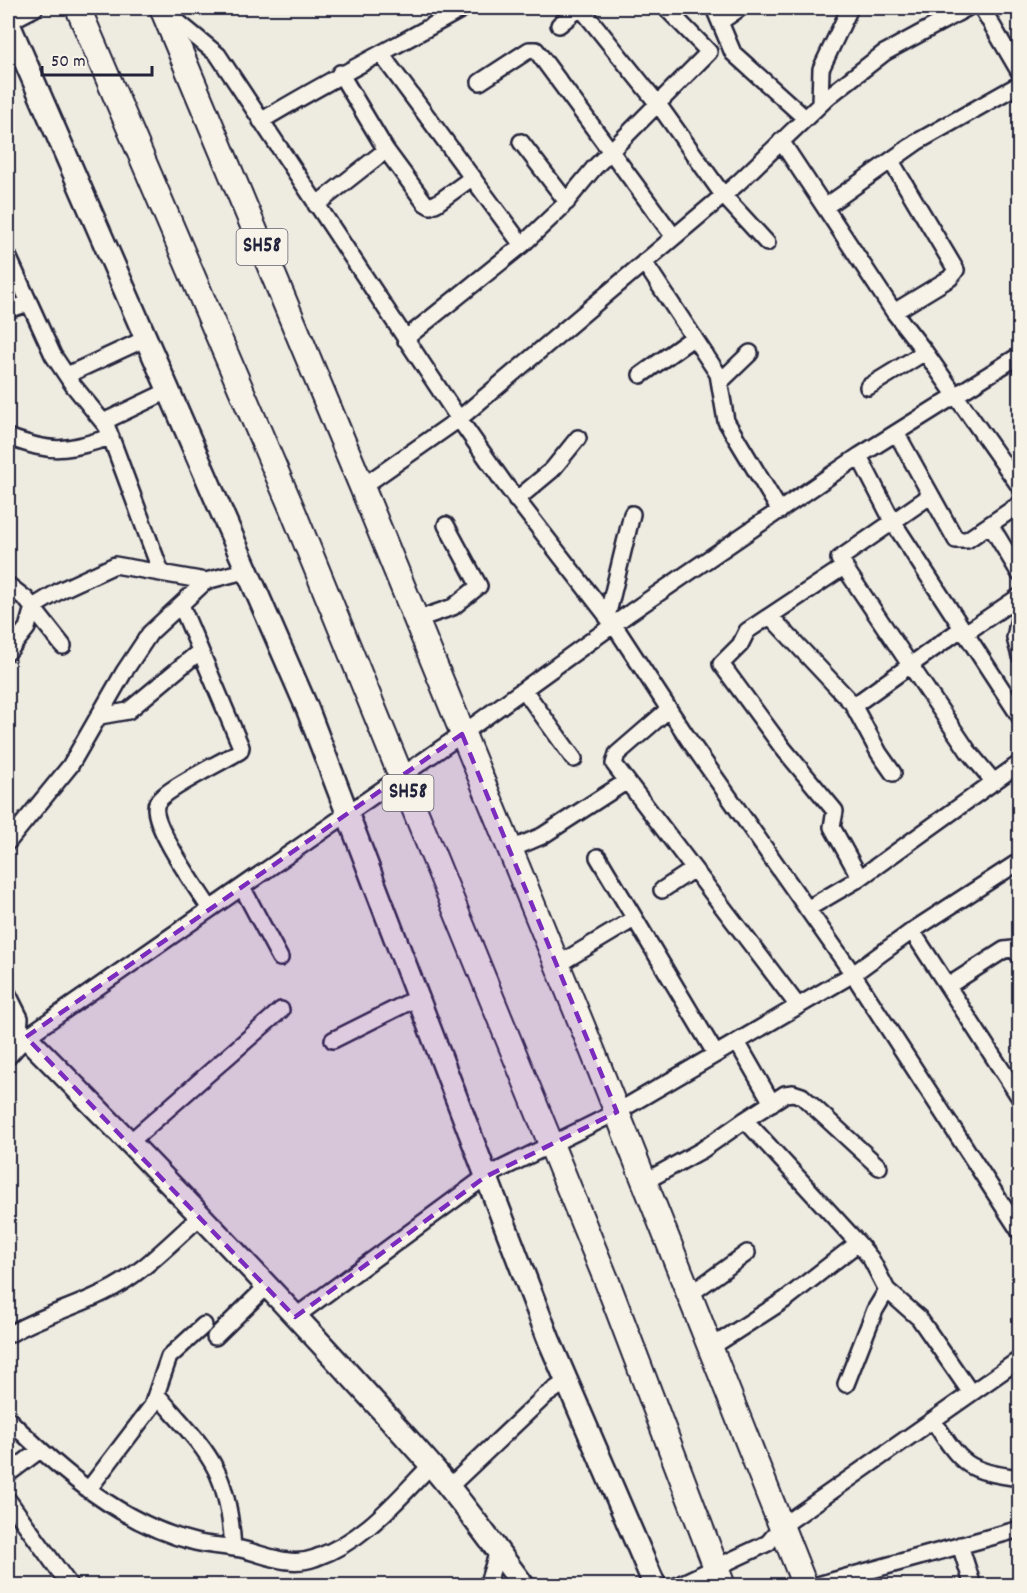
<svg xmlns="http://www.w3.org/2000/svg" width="1027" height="1593" font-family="Dekko,sans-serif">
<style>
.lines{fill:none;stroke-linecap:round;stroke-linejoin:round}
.street-casing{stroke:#22223b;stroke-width:20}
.secondary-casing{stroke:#22223b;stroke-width:26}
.primary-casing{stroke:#22223b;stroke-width:28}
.street{stroke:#f7f3e8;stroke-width:15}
.secondary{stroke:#f7f3e8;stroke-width:21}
.primary{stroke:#f7f3e8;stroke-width:24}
.marked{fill:#7b2cbf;fill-opacity:0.2;stroke:#7b2cbf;stroke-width:4.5;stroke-dasharray:12 8;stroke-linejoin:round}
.labels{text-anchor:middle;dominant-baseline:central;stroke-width:6;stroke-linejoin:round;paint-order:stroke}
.shield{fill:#f7f3e8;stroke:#62616f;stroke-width:1.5}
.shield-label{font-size:21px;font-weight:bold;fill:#22223b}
</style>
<rect width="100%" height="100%" fill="#eeebe1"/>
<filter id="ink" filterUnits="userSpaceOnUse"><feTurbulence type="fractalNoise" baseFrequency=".0167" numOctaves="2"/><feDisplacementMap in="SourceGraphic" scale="12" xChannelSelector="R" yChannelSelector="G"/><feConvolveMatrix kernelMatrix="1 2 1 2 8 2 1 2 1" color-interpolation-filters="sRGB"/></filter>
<g filter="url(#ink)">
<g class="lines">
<defs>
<path id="street" d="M581 8 658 104 723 195 767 243
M714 8 733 53 805 118
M982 8 1020 73
M167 13 218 55 459 419 504 483 614 625 689 740 853 974 1020 1232
M8 22 35 8
M720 22 740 8
M559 25 580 8
M381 54 522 245
M340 73 386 150 425 203 430 206 437 203 473 177
M480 82 529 50H536L674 237
M820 104 821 69 850 8
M261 121C327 81 396 46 464 8
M781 141 894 312 925 352 1020 487
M521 142 567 202
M891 161 956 270 950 278 894 312
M316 205 386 150
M825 207 917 142 1020 84
M8 256 53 355 73 385 107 427 161 572
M644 262 718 374 726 421 780 511
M8 310 29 303
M405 339 522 245 561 208 594 168 709 52 666 8
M67 375 147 338
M641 375 694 337
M721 381 750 353
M868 387 925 352
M103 422 170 390
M897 434 956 540H967L1020 504
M8 437C54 454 64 451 111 437
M859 456 893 522 1020 717
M362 487 459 419 738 183 829 96 884 53 967 8
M930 496 839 559 968 751 994 782
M516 500 552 470 578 438
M991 526 1020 574
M845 566 747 631 740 645 721 664 782 747 835 811 832 827 860 878
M8 585 26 599 63 646
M181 605 241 747 240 751C224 761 163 790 157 803 148 821 199 891 210 909
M1020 613 1015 638 1020 656
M770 616 849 700 856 704 961 629
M607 617 632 514
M415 620 453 607 479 586 446 525
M964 634 1020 596
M8 652 27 628 33 607 61 590 115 565 206 581
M524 690 574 759
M852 703 879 753 893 773
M669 709 617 754 614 764 798 1006
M100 716 128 711 200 651
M8 842 70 766 124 672 150 633 206 581 248 570
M509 850 542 836 627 781
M598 857 715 1053
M242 887 280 958
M662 890 694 869
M807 909 860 878 1020 763
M912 931 1020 1098
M557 965 634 919
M948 986 1004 950 1013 949 1020 956
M8 994 20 1018 19 1031
M333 1040 417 998
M737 1042 772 1103
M8 1057 26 1037 462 734 631 612 859 456 1020 355
M745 1120 785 1094 793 1093 802 1096 879 1167
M130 1142 281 1010
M644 1182 702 1150 745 1120 858 1243 786 1299 710 1348
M858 1243 871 1259 887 1290 919 1318 971 1393
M689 1295 747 1253
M295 1317 485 1177 617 1112 853 974 912 931 1020 861
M8 1335C38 1317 73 1308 105 1292 141 1275 170 1243 200 1217
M215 1337 266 1287
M846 1384 875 1310 887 1290
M158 1396C208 1453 228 1467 233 1548
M8 1419C61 1471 121 1524 195 1542 211 1546 228 1546 245 1550 268 1556 291 1567 315 1558 364 1541 396 1501 431 1465
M933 1420C962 1465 966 1471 1020 1478
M8 1474 40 1450
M448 1488 545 1396 567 1381
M88 1490 152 1406 169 1357 204 1325
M8 1500 70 1586
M960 1545 973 1586
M487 1586 498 1551
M676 1586 768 1543 782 1526 1020 1359
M814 1586 1020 1529"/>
<path id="secondary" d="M8 22 307 708 549 1340 655 1586
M8 1024 26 1037C164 1176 300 1317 429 1463 463 1502 493 1545 524 1586"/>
<path id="primary" d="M78 8 293 511 608 1284 723 1586
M162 8 362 487 593 1052 805 1586"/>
</defs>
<use href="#street" class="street-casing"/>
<use href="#secondary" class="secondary-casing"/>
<use href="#primary" class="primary-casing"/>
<use href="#street" class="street"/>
<use href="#secondary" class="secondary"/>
<use href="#primary" class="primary"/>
</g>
</g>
<path class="marked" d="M462 734 617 1112 485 1177 295 1317 26 1037Z"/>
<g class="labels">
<g class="shield">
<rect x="236.5" y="229" width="51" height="36" rx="4.5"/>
<rect x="382.5" y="775" width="51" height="36" rx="4.5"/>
</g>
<g class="shield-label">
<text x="262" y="247">SH58</text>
<text x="408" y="793">SH58</text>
</g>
</g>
<rect width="1027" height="1593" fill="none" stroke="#f7f3e8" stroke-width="30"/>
<rect x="15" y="15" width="997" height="1563" fill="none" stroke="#22223b" stroke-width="2" filter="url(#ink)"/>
<path d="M42 66v9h110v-9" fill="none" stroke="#22223b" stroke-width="3"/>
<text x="51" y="66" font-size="18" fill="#22223b" stroke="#f7f3e8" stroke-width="4.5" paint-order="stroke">50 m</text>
</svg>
